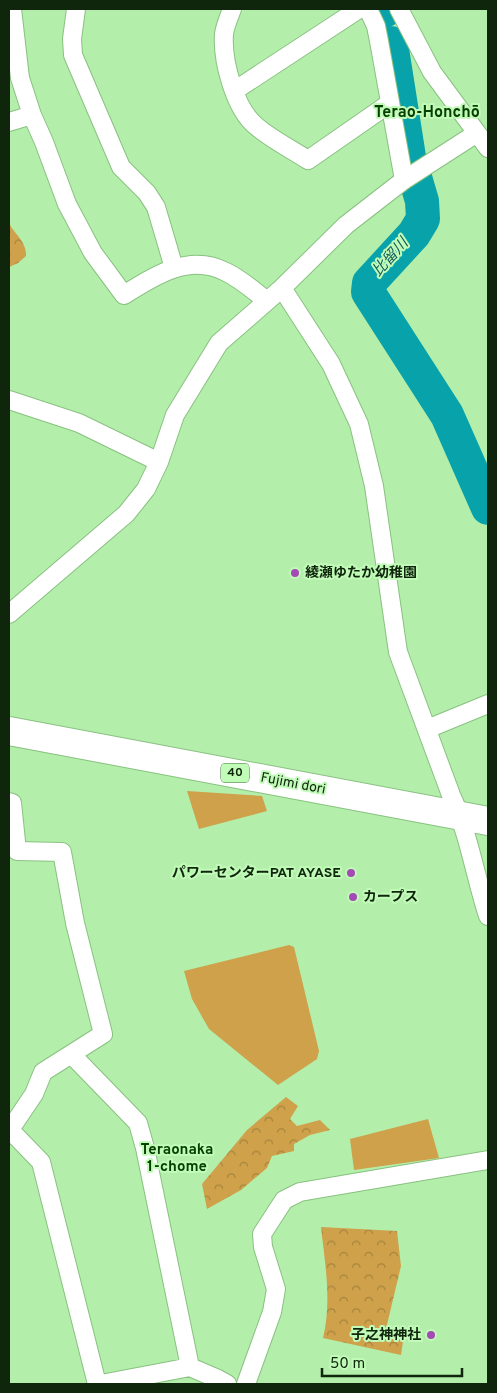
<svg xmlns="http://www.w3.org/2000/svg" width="497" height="1393" font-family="Overpass,'Noto Sans JP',sans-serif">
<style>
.green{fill:#cea14a}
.forest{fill:url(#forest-crowns)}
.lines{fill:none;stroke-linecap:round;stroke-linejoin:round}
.river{stroke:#07a2aa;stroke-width:34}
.minor-casing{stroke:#89c181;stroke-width:20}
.primary-casing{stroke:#89c181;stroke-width:30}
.minor{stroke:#fff;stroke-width:18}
.primary{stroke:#fff;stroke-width:28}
.poi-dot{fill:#a44ab5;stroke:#c1fbb8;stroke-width:2}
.labels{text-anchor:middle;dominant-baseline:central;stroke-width:4;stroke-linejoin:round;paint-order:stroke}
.shield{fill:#c1fbb8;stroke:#446640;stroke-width:1}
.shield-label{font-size:12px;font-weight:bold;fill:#0f260c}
.poi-label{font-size:14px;font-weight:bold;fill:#0f260c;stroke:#c1fbb8;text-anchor:start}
.street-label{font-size:14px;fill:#0f260c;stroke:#c1fbb8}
.water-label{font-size:15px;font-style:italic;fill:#10585d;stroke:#c1fbb8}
.neighbourhood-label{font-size:15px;font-weight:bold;fill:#063f00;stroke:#c1fbb8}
.quarter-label{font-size:16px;font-weight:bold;fill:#063f00;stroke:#c1fbb8}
</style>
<defs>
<pattern id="forest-crowns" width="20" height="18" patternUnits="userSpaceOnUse" patternTransform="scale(1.25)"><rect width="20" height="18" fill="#cea14a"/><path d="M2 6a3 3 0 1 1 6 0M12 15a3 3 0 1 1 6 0" fill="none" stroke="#a6833c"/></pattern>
</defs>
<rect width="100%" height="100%" fill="#b4eeab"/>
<path class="green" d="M187 791 262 796 267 811 199 829Z
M289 945 294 947 319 1051 317 1059 278 1085 209 1029 192 999 184 971Z
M428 1119 439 1158 354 1170 350 1139Z"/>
<path class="forest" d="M9 223C15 235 27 242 26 256L18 263 9 267Z
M286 1097 298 1106 290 1119 297 1126 320 1120 330 1130 310 1135 294 1144V1151L272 1156 267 1168 241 1190 207 1209 202 1184 247 1130Z
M321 1227 397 1231 401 1266 386 1329 404 1335 401 1355 323 1338C332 1301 325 1264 321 1227Z"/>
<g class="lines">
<path class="river" d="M386 9V10
M391 43 409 157 422 201 423 219 414 234 369 283 368 292 447 415 488 508"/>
<defs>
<path id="minor" d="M12 9 20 78 32 115 44 142 67 204 93 253 124 295C155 275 190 253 226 272 241 279 254 291 267 301
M76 9 72 39 73 55 121 167 147 193 156 207 174 268
M232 9C229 17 225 26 224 34 222 61 235 109 256 126 271 139 291 149 308 160L390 103
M368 9 376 26 379 41 404 180
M399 9 432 72 488 148
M234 91 359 9
M9 122 32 115
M282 288 331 364 359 424 374 486 398 652 451 795C469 834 475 876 488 916
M9 400 79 423 159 462
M9 614 126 514 146 489 159 462 175 415 219 343 282 288 346 225 404 180 477 133
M427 729 488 704
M9 802 12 803 17 851 62 852 75 923 103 1034 43 1072 34 1094 9 1131
M72 1055 138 1123 145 1148 190 1367
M10 1130 41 1162 97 1384
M101 1384 190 1367 218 1379 227 1384
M246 1384 272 1312 276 1289 263 1247 262 1234 284 1200 300 1192 488 1160"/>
<path id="primary" d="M9 731 488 821"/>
</defs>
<use href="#minor" class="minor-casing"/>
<use href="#primary" class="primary-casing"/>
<use href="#minor" class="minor"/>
<use href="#primary" class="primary"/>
</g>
<g class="poi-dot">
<circle cx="295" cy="573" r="5"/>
<circle cx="351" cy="873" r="5"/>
<circle cx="353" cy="897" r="5"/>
<circle cx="431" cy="1335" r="5"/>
</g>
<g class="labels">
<rect class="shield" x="221" y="763.5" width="28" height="19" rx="4"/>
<g class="shield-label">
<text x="235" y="773">40</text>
</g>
<g class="poi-label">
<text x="305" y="573">綾瀬ゆたか幼稚園</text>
<text x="341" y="873" text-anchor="end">パワーセンターPAT AYASE</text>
<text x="363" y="897">カープス</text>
<text x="421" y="1335" text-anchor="end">子之神神社</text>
</g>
<g class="street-label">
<text transform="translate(293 784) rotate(11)">Fujimi dori</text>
</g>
<g class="water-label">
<text transform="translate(391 258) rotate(-48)">比留川</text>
</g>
<g class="neighbourhood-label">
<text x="177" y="1150">Teraonaka<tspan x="177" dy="17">1-chome</tspan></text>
</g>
<g class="quarter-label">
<text x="427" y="113">Terao-Honchō</text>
</g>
</g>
<rect width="497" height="1393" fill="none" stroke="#0f260c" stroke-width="20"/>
<path d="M322 1368v8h140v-8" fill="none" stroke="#0f260c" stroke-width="2.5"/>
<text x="330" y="1368" font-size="15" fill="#0f260c" stroke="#c1fbb8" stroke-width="4" paint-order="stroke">50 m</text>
</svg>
